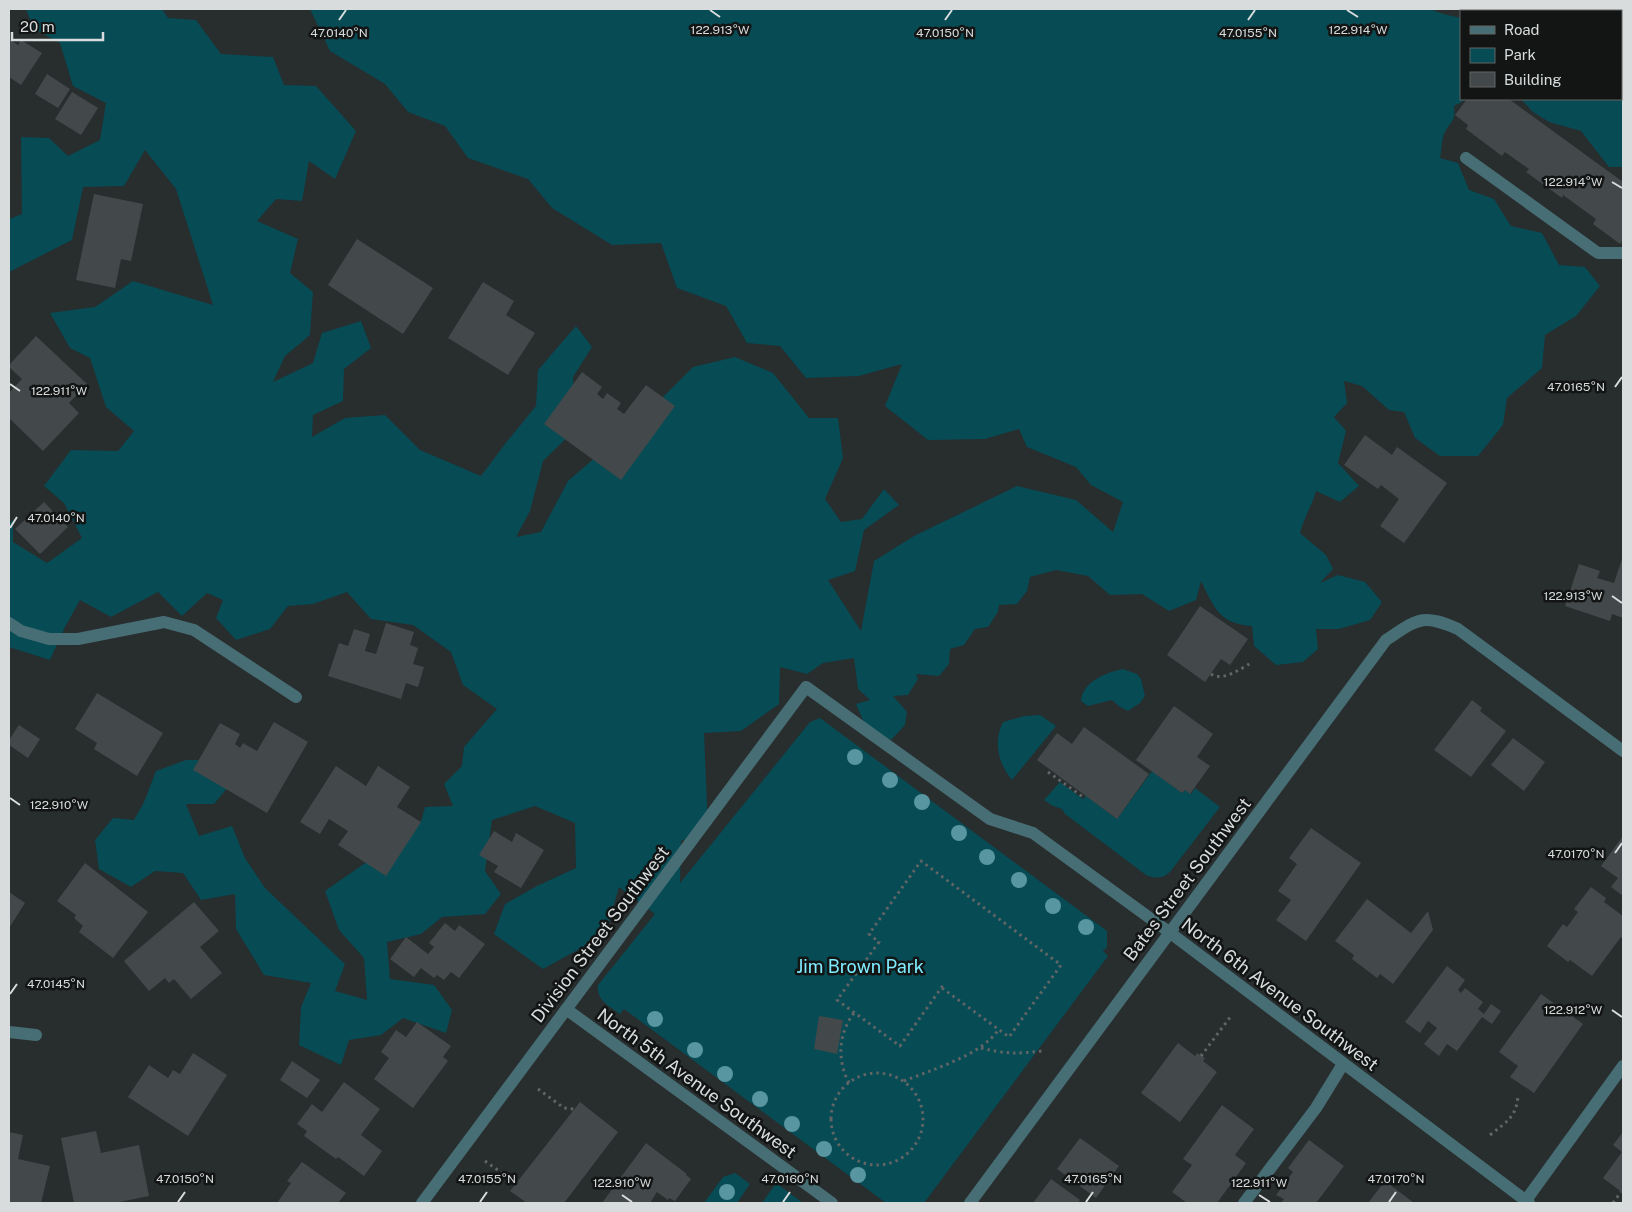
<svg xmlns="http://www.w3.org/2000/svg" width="1632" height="1212" font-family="'Public Sans',sans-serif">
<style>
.green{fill:#074b55}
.building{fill:#43494a}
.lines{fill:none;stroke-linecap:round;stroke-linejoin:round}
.path{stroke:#616566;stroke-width:3;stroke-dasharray:2.5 4;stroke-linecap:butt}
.minor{stroke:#476e75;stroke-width:12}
.tree{fill:#5896a1}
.ticks{fill:none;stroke:#d8dcdd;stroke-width:2}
.labels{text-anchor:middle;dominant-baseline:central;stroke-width:5;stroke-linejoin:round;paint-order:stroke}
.street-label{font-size:18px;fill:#d8dcdd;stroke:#131515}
.park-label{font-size:18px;fill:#7fecff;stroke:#131515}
.ticks-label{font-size:12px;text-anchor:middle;fill:#d8dcdd;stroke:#131515;stroke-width:5;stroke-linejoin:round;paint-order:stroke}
</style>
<rect width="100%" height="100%" fill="#282d2e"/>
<path class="green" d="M26 9H162L168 18 196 20 221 54 273 57 284 85 316 86 356 131 335 179 309 161 302 201 276 199 257 221 298 239 290 273 313 292 310 335 285 356 273 382 313 363 322 333 361 321 371 348 344 369 343 401 313 415 312 437 345 418 385 415 420 450 481 476 505 444 536 406 538 370 576 326 592 347 573 377 576 429 543 461 530 511 516 537 541 532 568 481 649 411 693 367 735 357 773 373 809 418H838L843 458 825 499 841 522 862 519 884 489 899 505 864 530 855 571 828 580 861 631 874 561 914 536 1017 486 1076 500 1113 532 1123 502 1091 485 1076 467 1027 447 1019 429 985 439 928 440 885 406 902 364 859 376 806 378 780 346 747 343 726 306 677 288 661 243 612 245 552 208 528 179 468 158 445 126 408 112 385 84 330 51 310 9H1430L1443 14 1461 18V99H1467L1454 106C1456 122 1451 120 1445 132 1441 139 1442 150 1440 158L1458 163 1469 190 1494 199 1511 226 1542 233 1559 265 1585 267 1600 286 1576 316 1545 335 1542 368 1507 398 1503 425 1478 456H1440L1415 438 1404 412 1389 410 1362 386 1344 381 1347 403 1334 417 1346 431 1338 463 1359 486 1340 502 1316 491C1312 506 1304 517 1300 533L1326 555 1333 569 1320 583 1338 575 1365 582 1382 602 1370 620 1339 629H1316L1318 649 1303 662 1276 665 1254 646 1252 626C1219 624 1214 607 1201 581L1196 600 1169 611 1142 594 1110 595 1088 576 1056 570 1030 577 1027 591 1017 604 999 605 998 612 988 627 975 629 964 645 950 649 949 664 939 676 916 674 918 679 908 695 893 696 907 712 905 725 891 740 866 727 856 704 870 700 858 689 854 658 823 663 807 674 780 667 779 704 741 731 704 733 708 829 681 841 680 883 810 722 820 718 1107 931V947L1103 951 1108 956 924 1203H886L624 1009 620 1014C609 1006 596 1000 598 985L655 914 619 887 605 935 543 969 494 934 505 904 537 886 576 868 575 823 535 806 492 820 485 871 501 894 485 914 442 917 421 934 387 942 390 979 434 985 452 1010 446 1033 403 1018 381 1035 349 1040 341 1065 299 1045 301 1007 311 983 264 975 236 929 235 894 201 900 183 873 155 871 131 887 99 869 95 840 113 818 134 820 144 802 156 771 186 760H199L228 787 214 804H186L199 836 232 826 245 858 265 888 345 964 335 991 367 1000 364 958 339 930 325 891 365 863 374 849 421 822 425 807 453 806 444 784 462 766 464 747 497 709 463 685 451 652 413 625 371 619 347 592 313 604 288 606 270 629 236 640 216 618 223 600 207 593 182 616 158 592 111 617 80 600 65 627 50 660 9 647V523L13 520V542L47 563 82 538 64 503 44 486 71 450 118 451 134 431 106 407 90 358 70 348 50 313 95 307 133 281 213 305 176 189 145 150 124 186 83 187 72 240 9 272V219L22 214 21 137 49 138 68 156 100 140 106 103 73 86 60 43 33 28Z
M1623 91V167H1609L1581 131 1549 122 1533 112 1521 99H1621V92Z
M1123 669 1137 674 1141 679 1145 696 1140 703 1128 711 1120 707 1112 700 1088 706 1081 701C1082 682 1107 672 1123 669Z
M1040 715 1056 726 1012 780C998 763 993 742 1003 722L1024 716Z
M1152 771 1182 793 1185 790 1191 794 1195 788 1220 807 1170 872C1163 879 1155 879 1146 875L1065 814 1062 809 1053 806 1044 800 1060 782 1083 799 1086 796 1117 819Z
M735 1173 750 1184 737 1203H704L723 1177Z
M776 1183 803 1203H762Z"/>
<path class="building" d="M1567 9H1623V44L1621 45V11H1568Z
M9 39 18 45 21 40 42 53 21 85 9 77Z
M47 74 70 89 58 108 35 94Z
M72 92 98 108 81 135 55 119Z
M1467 99H1509L1623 182V239L1620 244 1593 224 1596 219 1563 195 1562 198 1526 172 1529 169 1505 152 1502 156 1466 129 1468 125 1455 115Z
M94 194 143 204 131 261 121 259 115 288 76 280Z
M357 239 433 288 403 334 328 285Z
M483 282 514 301 506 315 535 333 508 375 448 338Z
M36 336 87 384 69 403 79 413 43 451 9 418V393L22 379 9 367V365Z
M582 372 602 387 597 394 603 399 607 393 621 403 617 409 624 414 646 385 675 406 621 480 544 424Z
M1365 435 1392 455 1397 447 1447 483 1404 543 1380 526 1399 499 1381 485 1378 489 1344 465Z
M44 502 68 527 40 554 15 529Z
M1623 556V618L1612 614 1610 621 1565 606 1579 564 1600 571 1597 578 1614 583Z
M1200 606 1248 639 1230 665 1221 659 1205 682 1167 655Z
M386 623 414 632 410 645 418 648 413 664 424 667 418 687 406 683 401 699 328 676 339 643 348 646 354 629 370 634 365 651 376 654Z
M97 693 163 733 137 776 94 749 97 743 75 729Z
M1472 700 1482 708 1480 711 1506 731 1471 777 1434 750Z
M1174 706 1213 734 1197 757 1210 766 1190 794 1185 790 1182 793 1136 760Z
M274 722 308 742 267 813 193 770 220 723 240 734 235 744 240 748 243 743 257 751Z
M19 725 40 739 28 758 9 745V740Z
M1084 727 1149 774 1117 819 1037 760 1057 733 1072 744Z
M1513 738 1545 762 1524 791 1491 765Z
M336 766 366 786 378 766 410 787 397 807 421 822 386 876 338 845 348 831 329 819 320 834 300 822Z
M1311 828 1361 863 1306 941 1276 920 1291 900 1278 891 1297 864 1289 858Z
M494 831 512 842 516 833 544 850 521 888 494 872 498 866 479 855Z
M1623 836V896L1611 887 1618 878 1601 866Z
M85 863 148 912 113 958 79 932 83 926 74 918 76 915 57 901Z
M1591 887 1606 898 1604 902 1623 916V939L1621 937 1592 976 1570 960 1568 962 1547 946 1563 924 1567 927 1578 912 1574 909Z
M9 892 25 903 9 928Z
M1367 899 1411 933 1428 911 1433 930 1393 984 1380 974 1377 978 1352 959 1354 955 1335 941Z
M194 902 219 931 200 947 222 973 191 999 174 979 169 983 165 978 149 991 124 961Z
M445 923 455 931 459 925 485 944 459 978 451 972 444 980 437 975 434 978 421 968 414 977 390 959 406 937 428 954 434 947 429 943Z
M1447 966 1465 980 1458 990 1461 993 1465 988 1483 1002 1478 1009 1484 1014 1491 1004 1501 1011 1492 1024 1482 1017 1457 1051 1447 1044 1439 1056 1424 1044 1437 1028 1428 1021 1420 1033 1405 1022Z
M1541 994 1583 1024 1534 1093 1510 1077 1518 1066 1499 1052Z
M819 1016 843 1020 837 1054 814 1049Z
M417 1022 451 1046 443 1057 448 1061 413 1108 374 1079 389 1058 381 1052 396 1030 406 1037Z
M1178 1043 1195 1056 1197 1053 1205 1058 1203 1061 1217 1072 1180 1122 1141 1093Z
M193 1053 227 1075 188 1136 128 1097 149 1065 168 1078 173 1070 180 1074Z
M292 1061 320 1080 307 1098 280 1080Z
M344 1082 380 1109 361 1135 382 1151 364 1176 338 1157 336 1159 304 1136 307 1131 297 1124 312 1104 322 1112Z
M580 1102 618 1132 564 1203H527L510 1191Z
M1222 1105 1254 1129 1235 1155 1246 1163 1217 1203H1187L1172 1192 1192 1165 1183 1159Z
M96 1131 101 1153 139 1145 149 1196 115 1203H74L61 1138Z
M9 1132 23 1135 18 1159 50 1166 41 1203H9Z
M1623 1132V1193L1603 1178 1622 1152 1613 1145Z
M1080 1138 1119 1166 1096 1198 1057 1169Z
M1309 1140 1344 1166 1316 1203H1281L1284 1199 1276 1195 1293 1172 1288 1168Z
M646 1143 687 1174 686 1175 691 1179 675 1201 669 1198 668 1200 657 1192 650 1203H602Z
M302 1162 346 1193 338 1203H277L291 1183 287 1181Z
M1051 1179 1080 1200 1078 1203H1033Z
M1385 1181 1401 1193 1414 1203H1368Z"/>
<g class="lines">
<path class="path" d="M1211 674C1223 682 1240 669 1251 663
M1048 772 1083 797 1084 795
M942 988 1009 1037 1061 965 921 861 869 934 879 942 837 1000 900 1046 944 984
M981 1048C1005 1054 1018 1054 1042 1051
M1201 1056 1231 1016
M831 1119a46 46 0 1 1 92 0a46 46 0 1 1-92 0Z
M904 1081C931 1070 982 1055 998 1030
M849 1083C837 1060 838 1034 854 1013
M538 1089 564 1108 574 1109
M1490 1135C1506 1122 1516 1118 1518 1096
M485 1161 516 1183
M1613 1203 1621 1192"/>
<path class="minor" d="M1466 158 1598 253H1623
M9 623 21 631 49 639H78L164 622 194 630 296 697
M566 1009 832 1203
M9 1032 36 1035
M422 1203 806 687 990 819 1033 833 1169 932 1529 1203
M970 1203 1386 640C1418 619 1422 613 1458 629L1623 751
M1244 1203 1316 1108 1343 1064
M1524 1203 1623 1066"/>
</g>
<g class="tree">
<circle cx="855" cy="757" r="8"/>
<circle cx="890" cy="780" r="8"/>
<circle cx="922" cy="802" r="8"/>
<circle cx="959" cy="833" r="8"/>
<circle cx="987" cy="857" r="8"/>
<circle cx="1019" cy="880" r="8"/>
<circle cx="1053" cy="906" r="8"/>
<circle cx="1086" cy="927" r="8"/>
<circle cx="655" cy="1019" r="8"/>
<circle cx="695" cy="1050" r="8"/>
<circle cx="725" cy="1074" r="8"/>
<circle cx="760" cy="1099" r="8"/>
<circle cx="792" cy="1124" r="8"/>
<circle cx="824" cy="1149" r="8"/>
<circle cx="858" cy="1175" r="8"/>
<circle cx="727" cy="1192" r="8"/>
</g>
<path class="ticks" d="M710 10 720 17M1347 10 1358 17M339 20 346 10M945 20 952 10M1248 20 1255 10M1612 182 1622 188M10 384 20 391M1615 387 1622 377M10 528 17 517M1612 596 1622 603M10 798 20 805M1615 853 1622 843M10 994 17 984M1612 1010 1622 1017M622 1195 632 1202M1259 1195 1270 1202M178 1202 185 1192M480 1202 487 1192M783 1202 790 1192M1086 1202 1093 1192M1389 1202 1396 1192"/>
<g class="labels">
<g class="street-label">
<text transform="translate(1187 879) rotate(-53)">Bates Street Southwest</text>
<text transform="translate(600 934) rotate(-53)">Division Street Southwest</text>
<text transform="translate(1280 994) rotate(37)">North 6th Avenue Southwest</text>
<text transform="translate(697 1083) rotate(36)">North 5th Avenue Southwest</text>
</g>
<g class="park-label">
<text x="860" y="966">Jim Brown Park</text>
</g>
</g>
<g class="ticks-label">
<text x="720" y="34">122.913°W</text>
<text x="1358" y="34">122.914°W</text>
<text x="945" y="37">47.0150°N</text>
<text x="1248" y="37">47.0155°N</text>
<text x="339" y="37">47.0140°N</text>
<text x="1573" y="186">122.914°W</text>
<text x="1576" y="391">47.0165°N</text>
<text x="59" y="395">122.911°W</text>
<text x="56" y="522">47.0140°N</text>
<text x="1573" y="600">122.913°W</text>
<text x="59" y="809">122.910°W</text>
<text x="1576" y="858">47.0170°N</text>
<text x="56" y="988">47.0145°N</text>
<text x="1573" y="1014">122.912°W</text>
<text x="185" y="1183">47.0150°N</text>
<text x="487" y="1183">47.0155°N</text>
<text x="790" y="1183">47.0160°N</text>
<text x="1093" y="1183">47.0165°N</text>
<text x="1396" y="1183">47.0170°N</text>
<text x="622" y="1187">122.910°W</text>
<text x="1259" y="1187">122.911°W</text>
</g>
<rect width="1632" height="1212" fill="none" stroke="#d8dcdd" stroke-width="20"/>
<rect x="1460" y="10" width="162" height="90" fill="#131515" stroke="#626565"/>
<rect x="1470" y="26" width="25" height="8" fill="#476e75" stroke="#626565"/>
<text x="1504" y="35" font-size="15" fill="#d8dcdd">Road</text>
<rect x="1470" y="48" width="25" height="15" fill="#074b55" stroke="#626565"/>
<text x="1504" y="60" font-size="15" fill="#d8dcdd">Park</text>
<rect x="1470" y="72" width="25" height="15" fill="#43494a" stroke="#626565"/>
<text x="1504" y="85" font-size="15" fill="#d8dcdd">Building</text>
<path d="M12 32v8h91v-8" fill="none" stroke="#d8dcdd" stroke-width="2.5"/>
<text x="20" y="32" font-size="15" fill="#d8dcdd" stroke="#131515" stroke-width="4" paint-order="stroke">20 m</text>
</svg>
